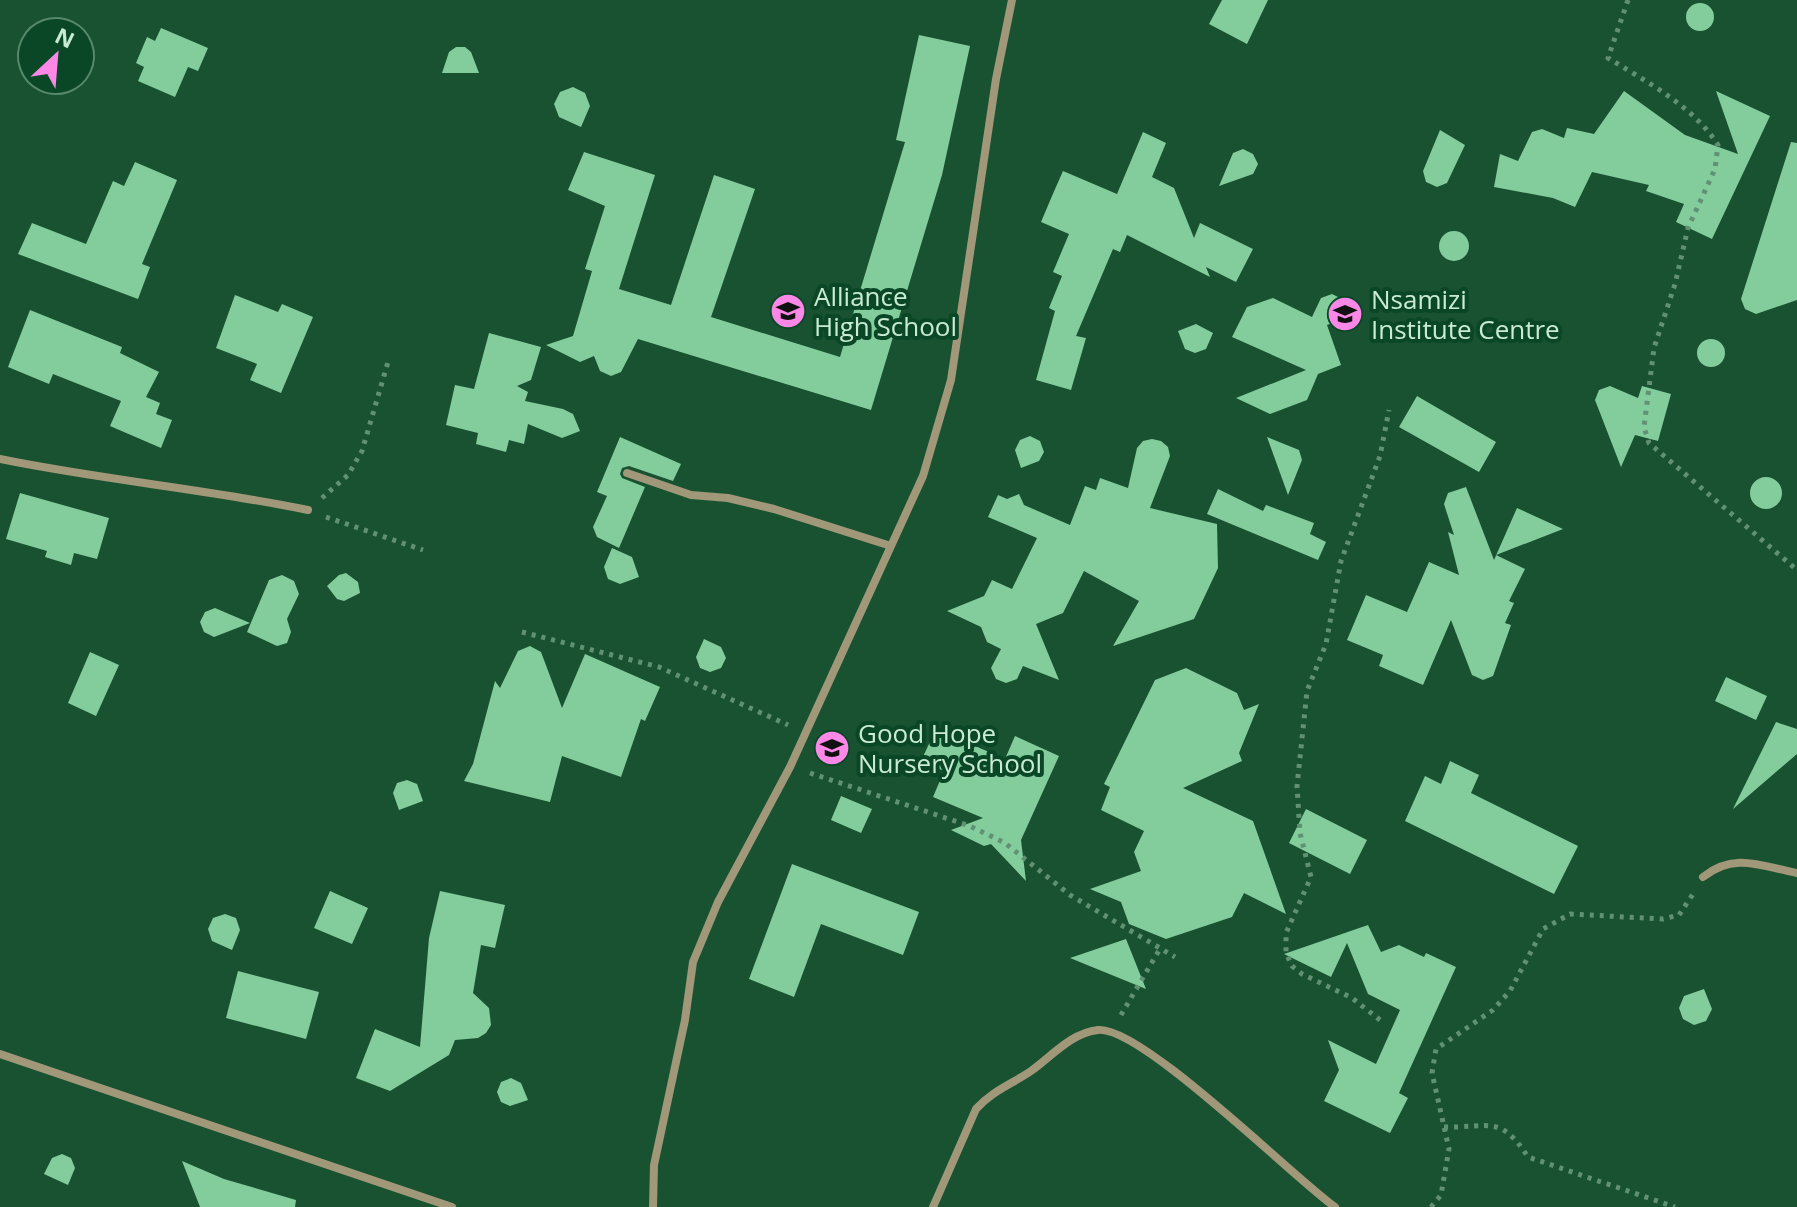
<svg xmlns="http://www.w3.org/2000/svg" width="1797" height="1207" font-family="'Open Sans',sans-serif">
<style>
.building{fill:#83cc9c}
.lines{fill:none;stroke-linecap:round;stroke-linejoin:round}
.path{stroke:#619173;stroke-width:5;stroke-dasharray:4 6;stroke-linecap:butt}
.street{stroke:#a09878;stroke-width:8}
.labels{text-anchor:middle;dominant-baseline:central;stroke-width:8;stroke-linejoin:round;paint-order:stroke}
.poi-label{font-size:26px;fill:#c8ebd2;stroke:#0a4727;text-anchor:start}
</style>
<rect width="100%" height="100%" fill="#195231"/>
<path class="building" d="M1222 0H1268L1247 44 1209 24Z
M1686 17a14 14 0 1 1 28 0a14 14 0 1 1-28 0Z
M161 28 208 48 198 71 188 67 175 97 138 81 144 67 136 63 147 37 155 41Z
M919 35 970 46 942 175 871 410 638 339 621 372 611 376 600 371 594 356 580 362 546 345 573 336 592 271 585 269 605 206 568 190 584 152 655 175 619 289 671 305 714 175 755 189 711 317 840 357 905 142 896 140Z
M456 47H465L471 52 479 73H442L449 52Z
M573 87 585 93 590 106 581 127 559 117 554 104 560 92Z
M1624 91 1685 135 1738 154 1716 91 1770 116 1712 239 1676 222 1684 204 1646 191 1649 185 1592 172 1575 207 1553 198 1494 187 1500 154 1518 161 1532 132 1542 129 1564 138 1567 128 1594 134Z
M1440 130 1465 145 1447 183 1437 187 1426 182 1423 171Z
M1143 132 1166 143 1152 177 1174 188 1194 238 1200 223 1253 249 1236 282 1206 267 1210 277 1127 235 1120 252 1113 249 1076 336 1086 338 1071 390 1036 380 1055 311 1049 308 1062 276 1053 272 1069 234 1041 222 1052 196 1063 171 1117 194Z
M1791 142 1797 143V300L1756 314 1745 309 1741 299Z
M1243 149 1253 154 1258 164 1253 174 1219 186 1233 153Z
M135 162 177 180 142 264 150 267 138 299 18 254 32 223 86 244 113 181 124 186Z
M1439 246a15 15 0 1 1 30 0a15 15 0 1 1-30 0Z
M1332 294 1348 302 1341 320 1327 325 1341 365 1318 374 1307 400 1270 414 1236 398 1306 370 1232 337 1247 307 1273 298 1312 317 1321 298Z
M235 295 278 312 282 304 313 317 281 393 250 380 257 364 216 348Z
M30 310 122 347 120 353 159 372 146 397 160 403 156 414 172 420 161 448 110 426 121 401 53 374 49 384 8 367Z
M1196 324 1213 333 1206 349 1195 353 1185 349 1178 331Z
M489 333 541 347 531 380 517 386 528 392 525 401 563 409 573 414 580 431 562 438 528 424 524 444 509 440 506 452 476 444 478 433 446 425 455 385 474 389Z
M1697 353a14 14 0 1 1 28 0a14 14 0 1 1-28 0Z
M1610 386 1638 398 1642 386 1671 394 1658 441 1635 435 1621 467 1595 400 1599 390Z
M1417 396 1496 442 1479 472 1399 427Z
M1030 436 1040 441 1044 452 1039 461 1021 468 1015 450 1020 440Z
M620 437 681 464 673 481 629 466 622 468 620 474 622 478 645 487 619 548 597 537 593 527 607 496 597 492Z
M1267 437 1299 450 1302 460 1288 495Z
M1152 439 1161 441 1168 447 1170 456 1150 508 1217 524 1218 568 1194 619 1113 646 1139 601 1084 571 1063 613 1036 624 1059 680 1023 666 1017 679 1006 683 996 679 991 668 1001 649 987 642 981 627 947 611 984 596 992 580 1012 589 1037 538 988 517 998 495 1007 499 1019 494 1024 505 1070 525 1085 486 1096 490 1100 478 1128 488 1137 448 1143 441Z
M1750 493a16 16 0 1 1 32 0a16 16 0 1 1-32 0Z
M1466 487 1494 560 1517 508 1563 529 1496 555 1525 569 1509 601 1514 603 1505 623 1511 625 1493 676 1483 680 1472 675 1451 620 1423 685 1379 666 1383 655 1347 640 1366 595 1407 612 1429 562 1459 575 1448 532 1454 535 1444 504 1448 493Z
M1218 489 1263 511 1266 505 1314 523 1310 534 1326 542 1318 560 1207 514Z
M20 493 109 518 97 559 74 553 71 565 45 557 47 551 6 539Z
M612 548 632 557 639 577 620 584 608 579 604 567Z
M346 573 358 582 360 593 344 601 337 599 327 586 339 575Z
M282 575 294 581 299 594 287 619 291 632 287 643 277 646 247 632 269 580Z
M215 608 250 623 214 637 204 632 200 622 205 612Z
M704 639 721 647 726 658 721 668 710 672 700 668 696 657Z
M530 646 541 652 562 708 585 654 660 687 645 721 641 719 621 777 562 756 550 802 464 781 473 764 495 681 500 688 518 651Z
M90 652 119 665 96 716 68 703Z
M1186 668 1237 693 1244 710 1259 704 1239 753 1242 761 1183 788 1253 821 1286 914 1244 893 1232 917 1166 939 1129 924 1121 902 1090 889 1141 871 1134 852 1144 831 1101 810 1110 787 1104 784 1155 680Z
M1726 677 1767 696 1756 720 1715 701Z
M1776 722 1797 729V754L1733 809Z
M936 729 1005 759 1015 736 1059 756 1021 840 1026 881 991 844 984 846 951 830 983 818 933 797 944 771 921 761Z
M1450 761 1479 775 1471 793 1578 846 1554 894 1405 821 1425 776 1441 784Z
M407 780 417 784 423 801 399 810 393 793 397 783Z
M841 796 872 809 861 833 831 820Z
M1306 809 1367 840 1350 874 1289 843Z
M792 864 919 912 903 955 821 924 794 997 749 979Z
M330 891 368 908 352 944 314 928Z
M440 891 505 905 495 948 481 945 473 993 489 1008 491 1025 486 1033 478 1038 455 1040 449 1055 390 1091 356 1078 375 1029 420 1047 429 938Z
M225 914 236 918 240 930 232 950 212 941 208 929 213 918Z
M1368 925 1381 952 1399 945 1424 957 1426 953 1456 967 1399 1093 1408 1098 1390 1133 1324 1101 1339 1070 1328 1040 1376 1064 1400 1010 1368 994 1347 943 1331 977 1284 954Z
M1126 939 1146 989 1070 958Z
M238 971 319 992 306 1039 226 1018Z
M1704 989 1712 1009 1706 1021 1694 1025 1683 1019 1679 1008 1684 996Z
M511 1078 521 1083 528 1100 510 1106 501 1102 497 1092 501 1082Z
M62 1154 71 1158 75 1168 68 1185 44 1174 52 1158Z
M182 1161 224 1179 296 1200 295 1207H200Z"/>
<g class="lines">
<path class="path" d="M1628 0 1608 58C1647 82 1693 106 1718 145L1715 169 1688 228 1675 284 1654 348 1644 427 1649 443 1797 570
M322 498 348 475 362 451 388 362
M326 517 423 550
M522 632 659 667 788 725
M810 773 970 826 1005 843 1070 895 1175 957
M1121 1015 1161 947
M1380 1020 1352 998 1302 974 1292 966 1286 953V933L1311 877 1300 833 1297 786 1307 691 1326 644 1341 561 1380 456 1389 410
M1444 1127C1490 1128 1500 1114 1528 1157L1675 1207
M1431 1207 1441 1195 1449 1149 1432 1073 1436 1049 1493 1010 1510 991 1543 929 1570 914 1663 919 1679 915 1693 894"/>
<path class="street" d="M0 459C102 480 206 489 308 510
M627 473 691 495 728 498 774 509 891 546
M1703 877C1734 852 1761 866 1797 873
M0 1054 452 1207
M653 1207 654 1165 685 1020 693 962 718 902 790 767 923 476 951 380 996 79 1012 0
M933 1207 976 1109C992 1091 1012 1084 1031 1071 1052 1056 1071 1033 1098 1030 1140 1025 1293 1177 1335 1207"/>
</g>
<defs>
<symbol id="school-disc" viewBox="-11 -11 22 22"><circle r="9.5" fill="#fb87e6" stroke="#0a4727"/><path d="M0-5L7-2L0 1L-7-2ZM-4 1L0 2.5L4 1V4Q0 6-4 4Z" fill="#111"/></symbol>
</defs>
<g fill-rule="evenodd">
<use href="#school-disc" x="768" y="291" width="40" height="40"/>
<use href="#school-disc" x="1325" y="294" width="40" height="40"/>
<use href="#school-disc" x="812" y="728" width="40" height="40"/>
</g>
<g class="labels">
<g class="poi-label">
<text x="814" y="296">Alliance<tspan x="814" dy="30">High School</tspan></text>
<text x="1371" y="299">Nsamizi<tspan x="1371" dy="30">Institute Centre</tspan></text>
<text x="858" y="733">Good Hope<tspan x="858" dy="30">Nursery School</tspan></text>
</g>
</g>
<g transform="translate(56 56) rotate(26)"><circle r="38" fill="#0a4727" stroke="#56896b" stroke-width="2"/>
<path d="M0-6L14 30L0 20L-14 30Z" fill="#fb87e6"/>
<text y="-12" font-size="22" font-weight="bold" text-anchor="middle" fill="#c8ebd2">N</text>
</g>
</svg>
